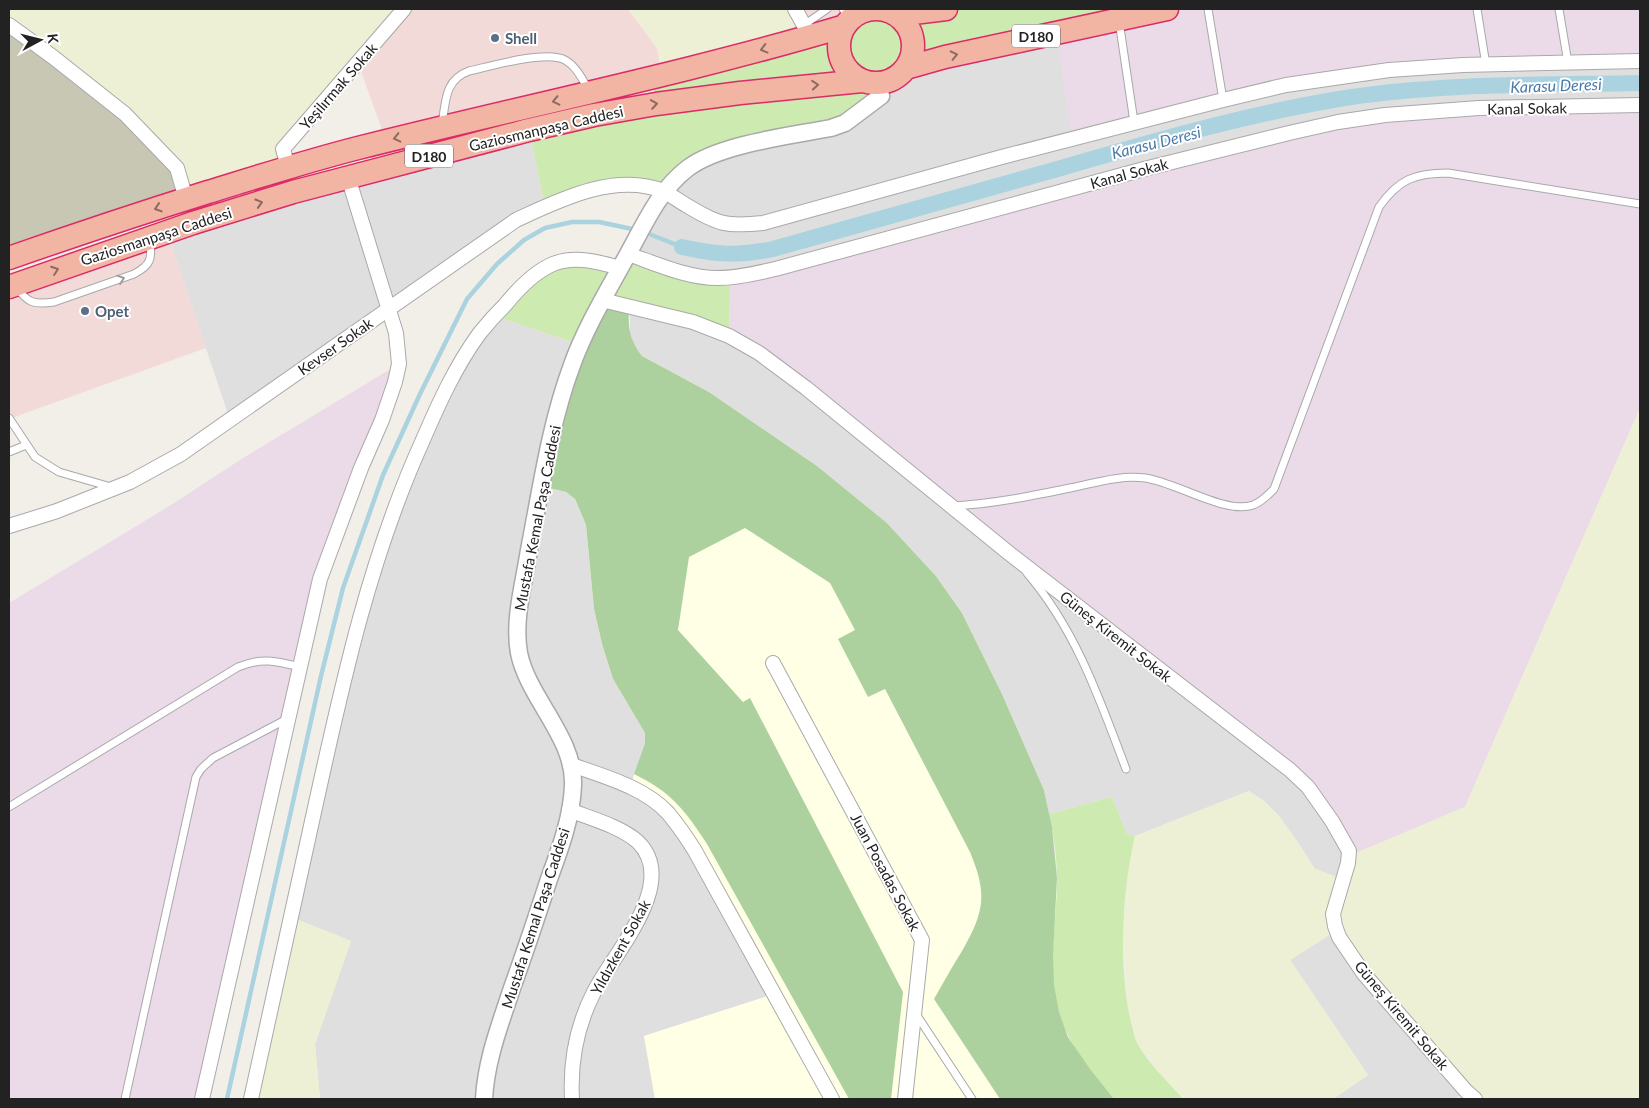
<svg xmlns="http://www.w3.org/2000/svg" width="1649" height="1108" font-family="Lato,sans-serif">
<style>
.residential{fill:#e0dfdf}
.commercial{fill:#f2dad9}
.industrial{fill:#ebdbe8}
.education{fill:#ffffe5}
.construction{fill:#c7c7b4}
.farmland{fill:#eef0d5}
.grass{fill:#cdebb0}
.forest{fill:#add19e}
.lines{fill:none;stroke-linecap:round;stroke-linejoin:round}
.stream{stroke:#aad3df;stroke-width:4.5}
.canal{stroke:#aad3df;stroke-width:16}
.service-casing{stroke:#a9a9a9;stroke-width:9}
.minor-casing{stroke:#a9a9a9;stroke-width:16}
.tertiary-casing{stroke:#a9a9a9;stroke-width:19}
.primary-casing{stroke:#a06b00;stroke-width:24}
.trunk-casing{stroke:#dc2a67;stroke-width:25}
.service{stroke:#fff;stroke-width:7}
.minor{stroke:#fff;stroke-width:14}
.tertiary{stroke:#fff;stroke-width:16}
.primary{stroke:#fcd6a4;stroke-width:21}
.trunk{stroke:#f2b4a3;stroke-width:22}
.oneway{stroke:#8a6b62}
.oneway2{stroke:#9c9c9c}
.service-dot{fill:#5c6f8a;stroke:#fff;stroke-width:2}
.labels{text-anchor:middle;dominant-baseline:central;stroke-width:4;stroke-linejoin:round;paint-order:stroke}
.shield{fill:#fff;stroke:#646464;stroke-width:1}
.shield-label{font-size:14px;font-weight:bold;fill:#222}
.service-label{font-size:15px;font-weight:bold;fill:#4e5e75;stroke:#fff;text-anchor:start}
.street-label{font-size:15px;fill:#222;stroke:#fff}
.water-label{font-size:16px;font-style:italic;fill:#4a7aab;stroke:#fff}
</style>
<rect width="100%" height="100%" fill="#f2efe9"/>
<path class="residential" d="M1640 9V105L730 277 628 254 664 192 839 54Z
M529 130 545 207 230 420 167 232Z
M629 307 729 336 1290 770 1347 845 1343 879 1315 869 1297 841 1279 816 1264 801 1249 791 1135 836 1127 834 1112 797 1049 814 1044 790 1002 694 962 613 936 576 887 523 709 392 642 356 634 346 630 335Z
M495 316 581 345 542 486 566 492 575 499 586 525 594 609 602 644 645 733V743L630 787 667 813 774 994 644 1036 655 1099H320L315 1044 351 941 291 917 365 596 439 404Z
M1336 930 1466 1091 1455 1099H1333L1368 1075 1290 960Z"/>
<path class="commercial" d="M404 9H628L657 48 662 75 386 141 358 63Z
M795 9H869L849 20 810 36Z
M167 232 206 348 9 419V287Z"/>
<path class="industrial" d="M1139 9H1640V61L1389 70 1072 139 1056 32Z
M1640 105V408L1465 807 1349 856 1308 787 729 336 730 277 1338 122Z
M399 364 320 579 202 1099H9V603L171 505 243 458Z"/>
<path class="education" d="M629 307 630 335 634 346 642 356 709 392 817 466 887 523 936 576 962 613 1002 694 1044 790 1052 827 1068 1037 1114 1099H655L644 1036 774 994 682 831 630 787 645 743V733L613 679 602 644 594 609 586 525 575 499 566 492 541 486Z"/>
<path class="construction" d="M9 25 53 57 177 168 186 199 9 258Z"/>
<path class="farmland" d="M9 9H404L284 149 288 167 186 199 177 168 125 114 9 25Z
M628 9H795L810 36 662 75 657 48Z
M1640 408V1099H1455L1466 1092 1336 931 1290 960 1368 1075 1333 1099H1183L1164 1078 1136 1042 1127 1002 1123 932 1128 864 1135 836 1249 791 1264 801 1279 816 1297 841 1315 869 1343 879 1349 856 1465 807Z
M291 917 351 941 315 1044 320 1099H252Z"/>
<path class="grass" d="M876 9 891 12 906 9H1139L901 74 894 79 879 84 881 96 845 123 709 156 664 192 624 186 545 207 529 130 656 103 652 78 849 20 861 12Z
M628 254 730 277 729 336 603 300 581 345 495 316 555 263 620 268Z
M1112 797 1127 834 1135 836C1122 890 1118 968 1131 1022 1133 1028 1134 1037 1137 1043 1149 1064 1168 1082 1183 1099H1114C1093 1073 1069 1046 1059 1013 1046 969 1057 923 1057 879 1057 858 1054 835 1049 814Z"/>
<path class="forest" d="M602 300 629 307C628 327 629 340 642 356L709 392 817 466 887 523 936 576 962 613 1002 694 1044 790 1052 827 1057 878 1053 956 1054 985 1059 1012 1068 1037 1090 1069 1114 1099H1000L934 999C943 983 952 967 962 951 984 912 988 895 970 852L885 689 868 697 838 639 855 630 830 583 745 528 689 557 678 630 743 702 750 698 903 992 891 1099H849L707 844C685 810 671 792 634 774L645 743V733L613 679 602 644 594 609 586 525 575 499 566 492 541 486 558 409Z"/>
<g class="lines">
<path class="stream" d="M644 232 682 247
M227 1099 321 676 343 588 383 475 420 394 467 299 497 264 524 240 545 228 572 222H599L637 230"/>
<path class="canal" d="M682 247C717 255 738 256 773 249 869 222 965 195 1061 168 1150 142 1241 116 1333 100 1433 83 1539 85 1640 83"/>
<defs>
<path id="service" d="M843 9 849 20
M1208 9 1223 100
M1477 9 1486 65
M1559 9 1568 63
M1119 21 1134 122
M804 25 827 9
M442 124C446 102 444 80 469 71 491 66 546 50 565 60 576 66 582 79 589 90
M16 287C28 303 34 305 54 302L134 274C151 265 152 259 150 241
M9 418 35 457 59 472 111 487
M9 452 26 445
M953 506C992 504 1031 496 1070 488 1095 483 1119 475 1145 478 1176 482 1226 515 1253 505 1262 502 1268 495 1274 489L1379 207C1399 179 1415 173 1448 173L1640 204
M1027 573C1076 630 1100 700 1126 769
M9 807 238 667C262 657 276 661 300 667
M916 1014 972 1099
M125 1099 196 777 201 769 213 758 287 719"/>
<path id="minor" d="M795 9 810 36
M9 25 53 57 125 114 177 168 186 199
M288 167 283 149 404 9
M628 254C657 264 687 278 718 278 738 278 759 273 779 268L1144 169 1289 133 1338 122 1385 115 1479 108 1640 105
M602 300 693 322 729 336 759 353 806 388 1010 554 1290 770 1308 787 1332 821 1349 851 1348 863 1333 914 1335 926 1339 937 1364 974 1466 1091 1475 1099
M9 526 57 511 130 482 181 454 516 220C559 200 615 172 663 191 671 195 679 201 686 205 717 224 726 227 763 223L998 158 1223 100 1286 85 1389 70 1463 65 1640 61
M773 663 922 940 905 1099
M572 765C605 777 644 787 668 813 678 825 687 838 695 851L832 1099
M569 810C590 818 622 827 638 842 680 883 613 954 594 992 577 1025 570 1062 572 1099
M202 1099 320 579 361 468 382 420 395 382 399 364 396 333 348 177
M251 1099C273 1000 294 902 316 803 343 680 370 557 422 442 438 405 455 367 479 334 487 324 496 314 505 305 518 289 534 272 553 264 575 255 599 262 620 268"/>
<path id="tertiary" d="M484 1099C486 1060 500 1025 512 988 525 952 537 916 549 879 560 849 572 817 573 785 575 738 528 698 519 653 513 620 524 583 529 550 541 489 550 424 572 365 586 326 609 289 629 252 645 223 660 189 688 168 720 144 790 136 831 128L845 123 881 96 878 84"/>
<path id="primary" d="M868 10 869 9"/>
<path id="trunk" d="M839 46a37 37 0 1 1 74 0a37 37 0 1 1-74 0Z
M897 15 946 9
M906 68 945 57 1167 9
M9 258C75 235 141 213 208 192 257 177 307 161 358 148 520 107 684 74 845 26
M9 287 193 223 293 192 529 130 594 115 656 104 740 93 862 81"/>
</defs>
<use href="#service" class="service-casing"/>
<use href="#minor" class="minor-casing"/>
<use href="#tertiary" class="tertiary-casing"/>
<use href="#primary" class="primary-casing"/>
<use href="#trunk" class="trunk-casing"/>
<use href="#service" class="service"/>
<use href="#minor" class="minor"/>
<use href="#tertiary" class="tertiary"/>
<use href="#primary" class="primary"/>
<use href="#trunk" class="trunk"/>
</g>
<defs><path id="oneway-chevron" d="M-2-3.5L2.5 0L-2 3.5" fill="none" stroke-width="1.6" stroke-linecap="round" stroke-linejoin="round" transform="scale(1.25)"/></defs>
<g class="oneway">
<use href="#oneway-chevron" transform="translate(764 49) rotate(165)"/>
<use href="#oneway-chevron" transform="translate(954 55) rotate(-13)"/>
<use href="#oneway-chevron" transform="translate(815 85) rotate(-5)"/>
<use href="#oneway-chevron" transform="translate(556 101) rotate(167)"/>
<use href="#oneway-chevron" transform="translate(654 104) rotate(-9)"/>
<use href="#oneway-chevron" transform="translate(397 138) rotate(167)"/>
<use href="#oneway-chevron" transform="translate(259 203) rotate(-17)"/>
<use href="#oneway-chevron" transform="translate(158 208) rotate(162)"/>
<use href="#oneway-chevron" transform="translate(55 270) rotate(-20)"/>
</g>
<use class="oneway2" href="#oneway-chevron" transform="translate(121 279) rotate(-19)"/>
<g class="service-dot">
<circle cx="495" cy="38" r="5"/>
<circle cx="85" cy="311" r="5"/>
</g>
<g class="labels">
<g class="shield">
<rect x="1012" y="24.5" width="48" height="23" rx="4"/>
<rect x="405" y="144.5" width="48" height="23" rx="4"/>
</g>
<g class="shield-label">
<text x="1036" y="36">D180</text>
<text x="429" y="156">D180</text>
</g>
<g class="service-label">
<text x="505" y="38">Shell</text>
<text x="95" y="311">Opet</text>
</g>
<g class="street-label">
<text transform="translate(338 86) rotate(-49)">Yeşilırmak Sokak</text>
<text transform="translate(1527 108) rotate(-1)">Kanal Sokak</text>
<text transform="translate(546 128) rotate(-13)">Gaziosmanpaşa Caddesi</text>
<text transform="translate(1129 173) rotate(-15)">Kanal Sokak</text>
<text transform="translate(156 236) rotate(-18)">Gaziosmanpaşa Caddesi</text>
<text transform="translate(335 346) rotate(-35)">Kevser Sokak</text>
<text transform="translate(537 518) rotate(-79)">Mustafa Kemal Paşa Caddesi</text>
<text transform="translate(1116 636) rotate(38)">Güneş Kiremit Sokak</text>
<text transform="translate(886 872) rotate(62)">Juan Posadas Sokak</text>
<text transform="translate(535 918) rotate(-72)">Mustafa Kemal Paşa Caddesi</text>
<text transform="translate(620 947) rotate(-61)">Yıldızkent Sokak</text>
<text transform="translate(1402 1015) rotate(50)">Güneş Kiremit Sokak</text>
</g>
<g class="water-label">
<text transform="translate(1556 85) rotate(-2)">Karasu Deresi</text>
<text transform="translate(1156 142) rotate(-14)">Karasu Deresi</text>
</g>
</g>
<rect width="1649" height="1108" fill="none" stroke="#222222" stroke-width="20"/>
<g transform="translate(40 40) rotate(83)" stroke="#ffffff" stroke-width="4" paint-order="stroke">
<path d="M0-4L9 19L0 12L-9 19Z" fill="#222222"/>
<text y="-8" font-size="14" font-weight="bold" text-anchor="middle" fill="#222222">K</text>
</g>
</svg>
